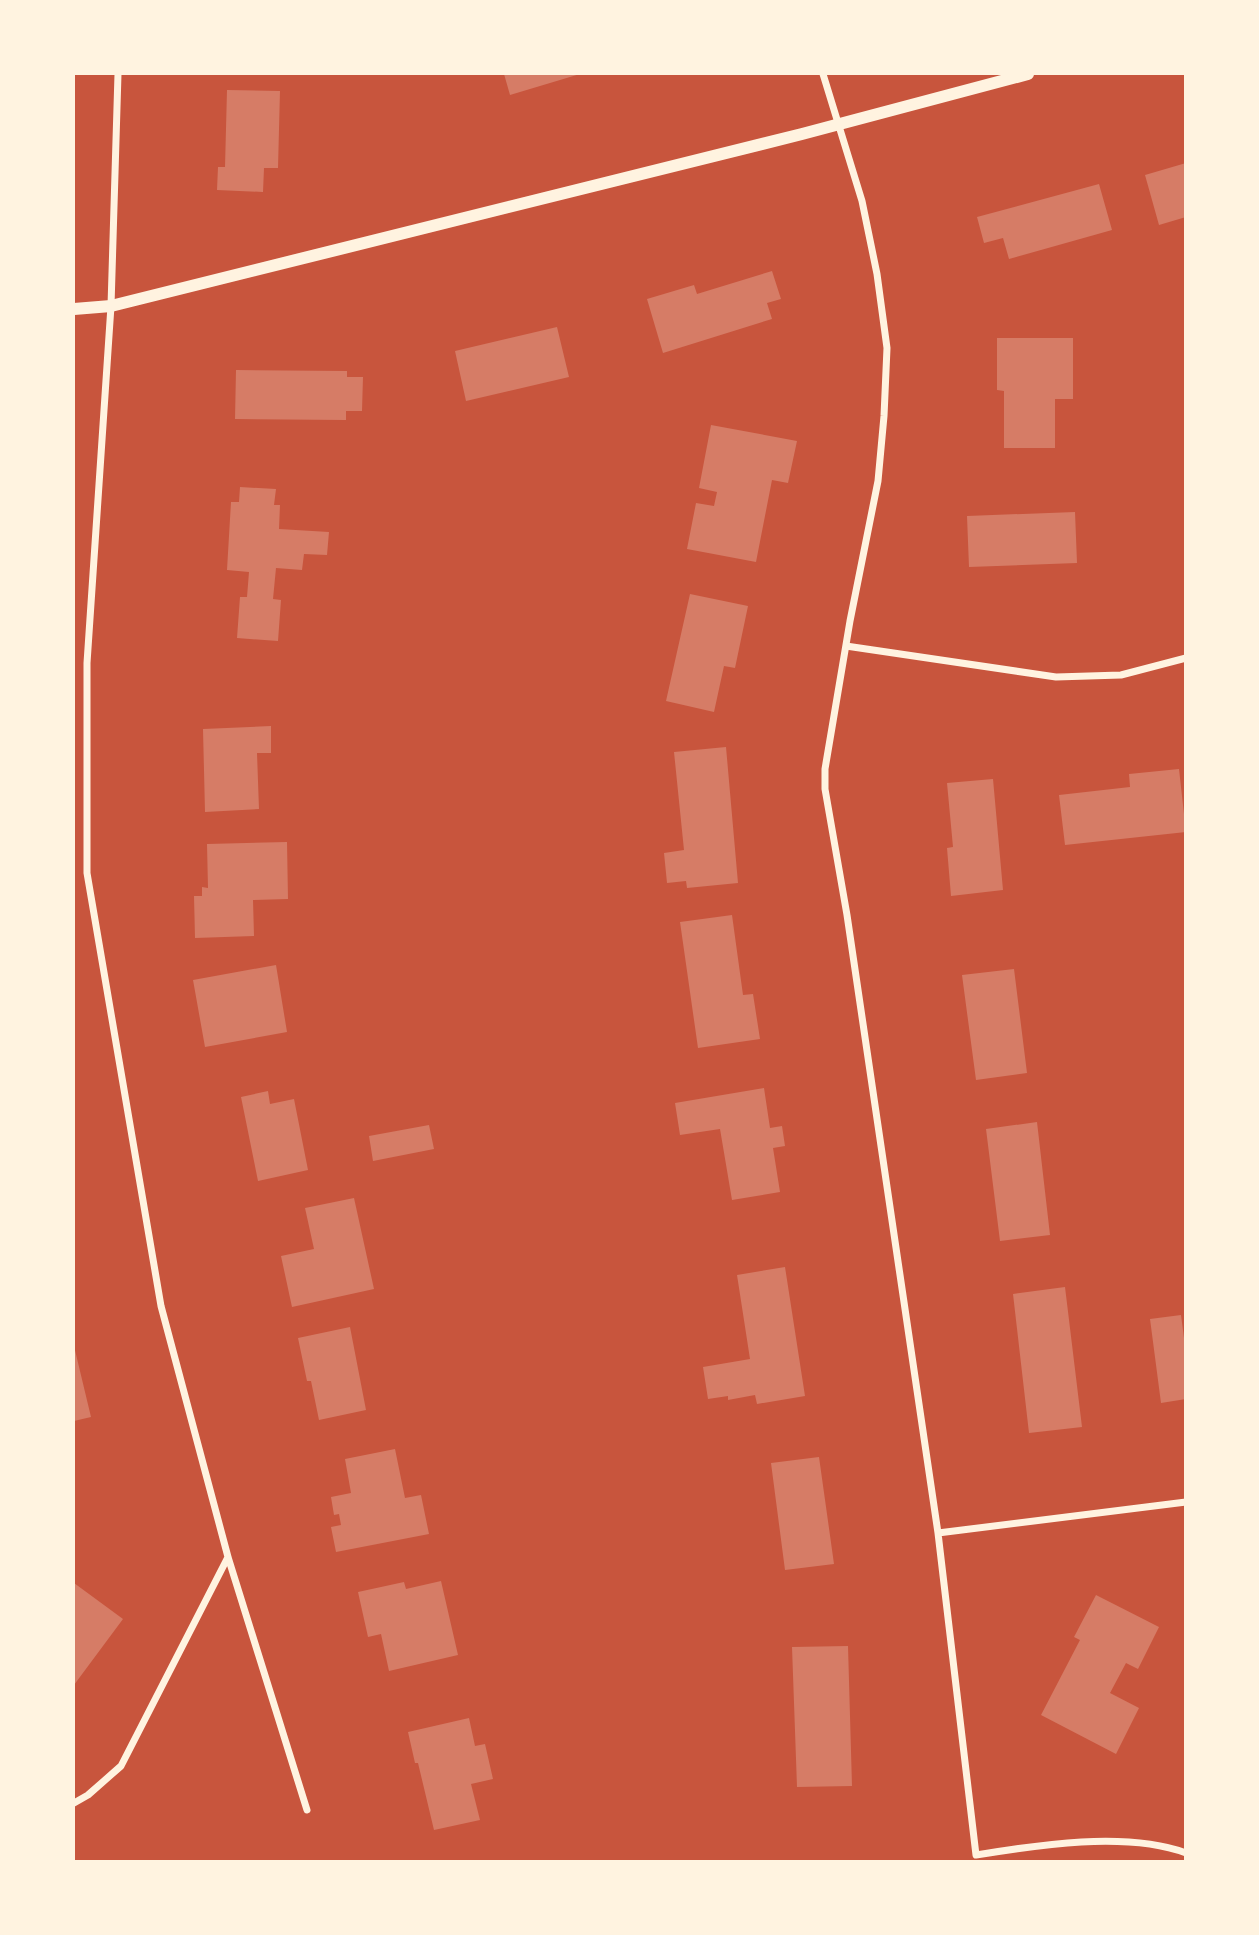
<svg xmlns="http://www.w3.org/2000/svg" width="1259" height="1935" font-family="Helvetica,sans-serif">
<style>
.building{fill:#d67c66}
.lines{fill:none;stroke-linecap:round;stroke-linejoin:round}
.minor{stroke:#fff3e0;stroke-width:7}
.tertiary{stroke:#fff3e0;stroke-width:12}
</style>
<rect width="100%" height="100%" fill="#c8553d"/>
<path class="building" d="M504 74H580L510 95Z
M227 90 280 91 278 168H264L263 192 217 190 218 167H225Z
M1186 163V217L1159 225 1145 175Z
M1099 184 1112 230 1009 259 1003 238 984 243 977 217Z
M772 271 781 299 767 303 772 319 663 353 647 299 694 285 697 294Z
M557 327 569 377 466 401 455 351Z
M997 338H1073V399H1055V448H1004V391L997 390Z
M236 370 347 371V377H363L362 411H346V420L235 419Z
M711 425 797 441 788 483 772 480 756 562 687 549 696 503 714 506 717 492 699 488Z
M240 487 276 489 274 505H280L279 529 329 532 327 555 304 554 302 570 276 568 273 599 281 600 278 641 237 638 240 597H247L249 572 227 570 231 502H239Z
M1075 512 1077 563 969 567 967 516Z
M690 594 748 606 735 668 724 666 714 712 666 701Z
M271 726V753H257L259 809 205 812 203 729Z
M726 747 738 883 687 888 686 881 667 883 664 853 684 850 674 752Z
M1179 769 1186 832 1065 845 1059 795 1130 787 1129 774Z
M993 779 1003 890 951 896 947 848 953 847 947 783Z
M287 842 288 899 253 900 254 936 195 938 194 896H202V887L208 888 207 844Z
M732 915 743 995 753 994 760 1039 698 1048 680 922Z
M276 965 287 1032 205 1047 193 980Z
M1014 969 1027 1073 976 1080 962 975Z
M764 1088 770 1128 782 1126 785 1146 773 1148 780 1192 732 1200 720 1129 680 1135 675 1103Z
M268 1091 270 1104 294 1099 308 1170 258 1181 241 1097Z
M1037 1122 1050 1235 1000 1241 986 1129Z
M429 1125 434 1149 373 1161 369 1136Z
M354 1198 374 1289 292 1307 281 1256 314 1249 305 1208Z
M785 1267 805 1396 757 1404 755 1395 728 1400V1396L708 1399 703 1367 750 1359 737 1275Z
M1065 1287 1082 1427 1029 1433 1013 1294Z
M1181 1315 1184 1338H1186V1399L1161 1403 1150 1319Z
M350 1327 366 1410 319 1420 311 1381H307L298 1338Z
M74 1346 91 1417 74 1421Z
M395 1449 405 1498 421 1495 429 1534 336 1552 331 1527 341 1525 339 1514 334 1515 331 1497 351 1493 345 1459Z
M819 1457 834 1564 785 1570 771 1463Z
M441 1581 458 1655 389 1671 381 1634 368 1637 358 1592 404 1582 406 1589Z
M74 1583 123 1619 74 1685Z
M1096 1595 1159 1627 1138 1669 1126 1663 1110 1693 1139 1708 1116 1754 1041 1715 1080 1640 1074 1637Z
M848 1646 852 1786 797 1787 792 1647Z
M469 1718 475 1746 485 1744 493 1779 471 1784 480 1820 434 1830 418 1763H415L408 1732Z"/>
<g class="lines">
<path class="minor" d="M118 74 111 306 87 663V873L161 1306 228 1557 307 1810
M823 74 862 201 877 274 887 348 884 416 878 481 850 621 825 769V789L847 915 938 1533 976 1855
M846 646 1056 677 1121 675 1186 658
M938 1533 1186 1502
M74 1803 88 1795 121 1766 228 1557
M976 1855C1037 1845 1126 1831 1186 1853"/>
<path class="tertiary" d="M74 309 111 306 802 134 1028 74"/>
</g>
<rect width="1259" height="1935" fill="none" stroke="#fff3e0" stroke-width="150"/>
</svg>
